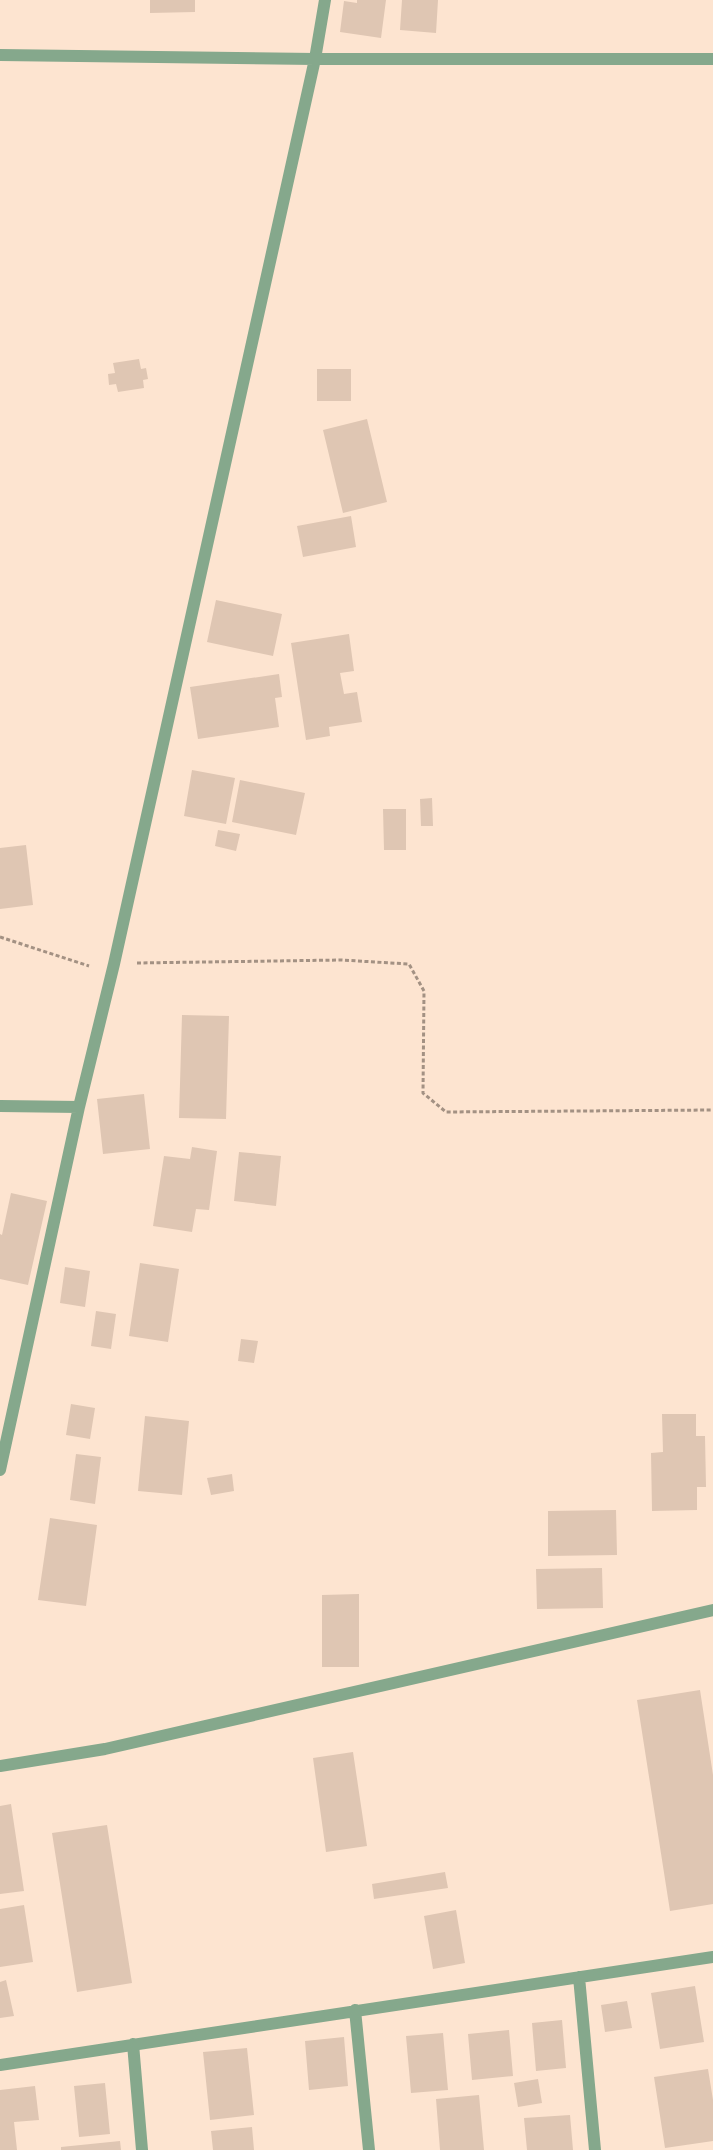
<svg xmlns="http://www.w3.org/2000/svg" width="713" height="2150" font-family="Arial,sans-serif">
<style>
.building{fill:#dfc6b3}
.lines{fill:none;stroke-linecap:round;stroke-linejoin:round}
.path{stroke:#a39183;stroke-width:3;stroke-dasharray:4 2.5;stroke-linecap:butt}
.minor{stroke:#85a88c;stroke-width:12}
.tertiary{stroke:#85a88c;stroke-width:12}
</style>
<rect width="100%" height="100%" fill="#fde4d0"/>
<path class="building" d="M150 0H195V12L150 13Z
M357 0H386L381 38 340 32 344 1 357 3Z
M402 0H438L436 33 400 30Z
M139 359 141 369 146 368 148 379 143 380 144 388 118 392 116 384 109 385 108 374 115 373 113 363Z
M317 369H351V401H317Z
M367 419 387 502 343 513 323 430Z
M351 516 356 547 303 557 297 526Z
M216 600 282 614 273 656 207 642Z
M349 634 354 671 340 673 344 694 357 692 362 722 329 727 330 736 306 740 291 643Z
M279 674 282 697 275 698 279 727 198 739 190 687Z
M192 770 235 778 226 824 184 816Z
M240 780 305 793 296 835 232 822Z
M432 798 433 826H421L420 799Z
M383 809H406V850H384Z
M218 830 240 834 236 851 215 846Z
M26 845 33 905 0 909V848Z
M182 1015 229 1016 226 1119 179 1118Z
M144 1094 150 1149 103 1154 97 1099Z
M192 1147 217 1151 209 1210 196 1209 192 1232 153 1226 164 1156 190 1159Z
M239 1152 281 1156 276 1206 234 1201Z
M11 1193 47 1201 28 1285 0 1279V1234L2 1235Z
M140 1263 179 1269 168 1342 129 1336Z
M65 1267 90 1271 85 1307 60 1303Z
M96 1311 116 1314 111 1349 91 1346Z
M241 1339 258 1341 254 1363 238 1361Z
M71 1404 95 1408 90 1439 66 1435Z
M662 1414H696V1436H705L706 1487H697V1510L652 1511 651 1453 663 1452Z
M145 1416 189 1421 182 1495 138 1491Z
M76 1454 101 1457 95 1504 70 1500Z
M232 1474 234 1491 211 1495 207 1478Z
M616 1510 617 1555 548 1556V1511Z
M50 1518 97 1525 86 1606 38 1600Z
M602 1568 603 1608 537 1609 536 1569Z
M359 1594V1667H322V1595Z
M700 1690 713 1775V1904L670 1911 637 1700Z
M353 1752 367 1846 326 1852 313 1758Z
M11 1804 24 1891 0 1894V1806Z
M107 1825 132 1983 77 1992 52 1833Z
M445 1872 448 1888 374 1899 372 1884Z
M24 1905 33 1962 0 1967V1909Z
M456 1910 465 1963 433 1969 424 1916Z
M6 1980 14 2016 0 2018V1982Z
M695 1986 704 2042 660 2049 651 1993Z
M627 2001 632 2028 605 2032 601 2005Z
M562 2020 566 2068 536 2071 532 2023Z
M509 2030 513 2076 472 2080 468 2034Z
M443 2033 448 2090 411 2093 406 2036Z
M344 2037 348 2086 309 2090 305 2041Z
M247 2048 254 2115 210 2120 203 2052Z
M708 2069 713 2100V2141L665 2148 654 2077Z
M538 2079 542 2103 518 2107 514 2083Z
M105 2083 110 2134 79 2137 74 2086Z
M35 2086 39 2120 14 2122 17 2150H0V2090Z
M479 2095 484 2150H440L436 2099Z
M570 2115 573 2150H527L524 2118Z
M252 2127 254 2150H213L211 2131Z
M120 2141 121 2150H61V2147Z"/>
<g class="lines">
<path class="path" d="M0 937 89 966
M137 963 341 960 409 964 424 991 423 1093 446 1112 713 1110"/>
<path class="minor" d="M0 55 315 59H713
M0 1106 79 1107
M0 1470 79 1107 114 964 315 59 325 0
M579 1977 595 2150
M355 2010 369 2150
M133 2044 142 2150
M0 2065 713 1957"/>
<path class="tertiary" d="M0 1766 105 1749 713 1610"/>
</g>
</svg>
